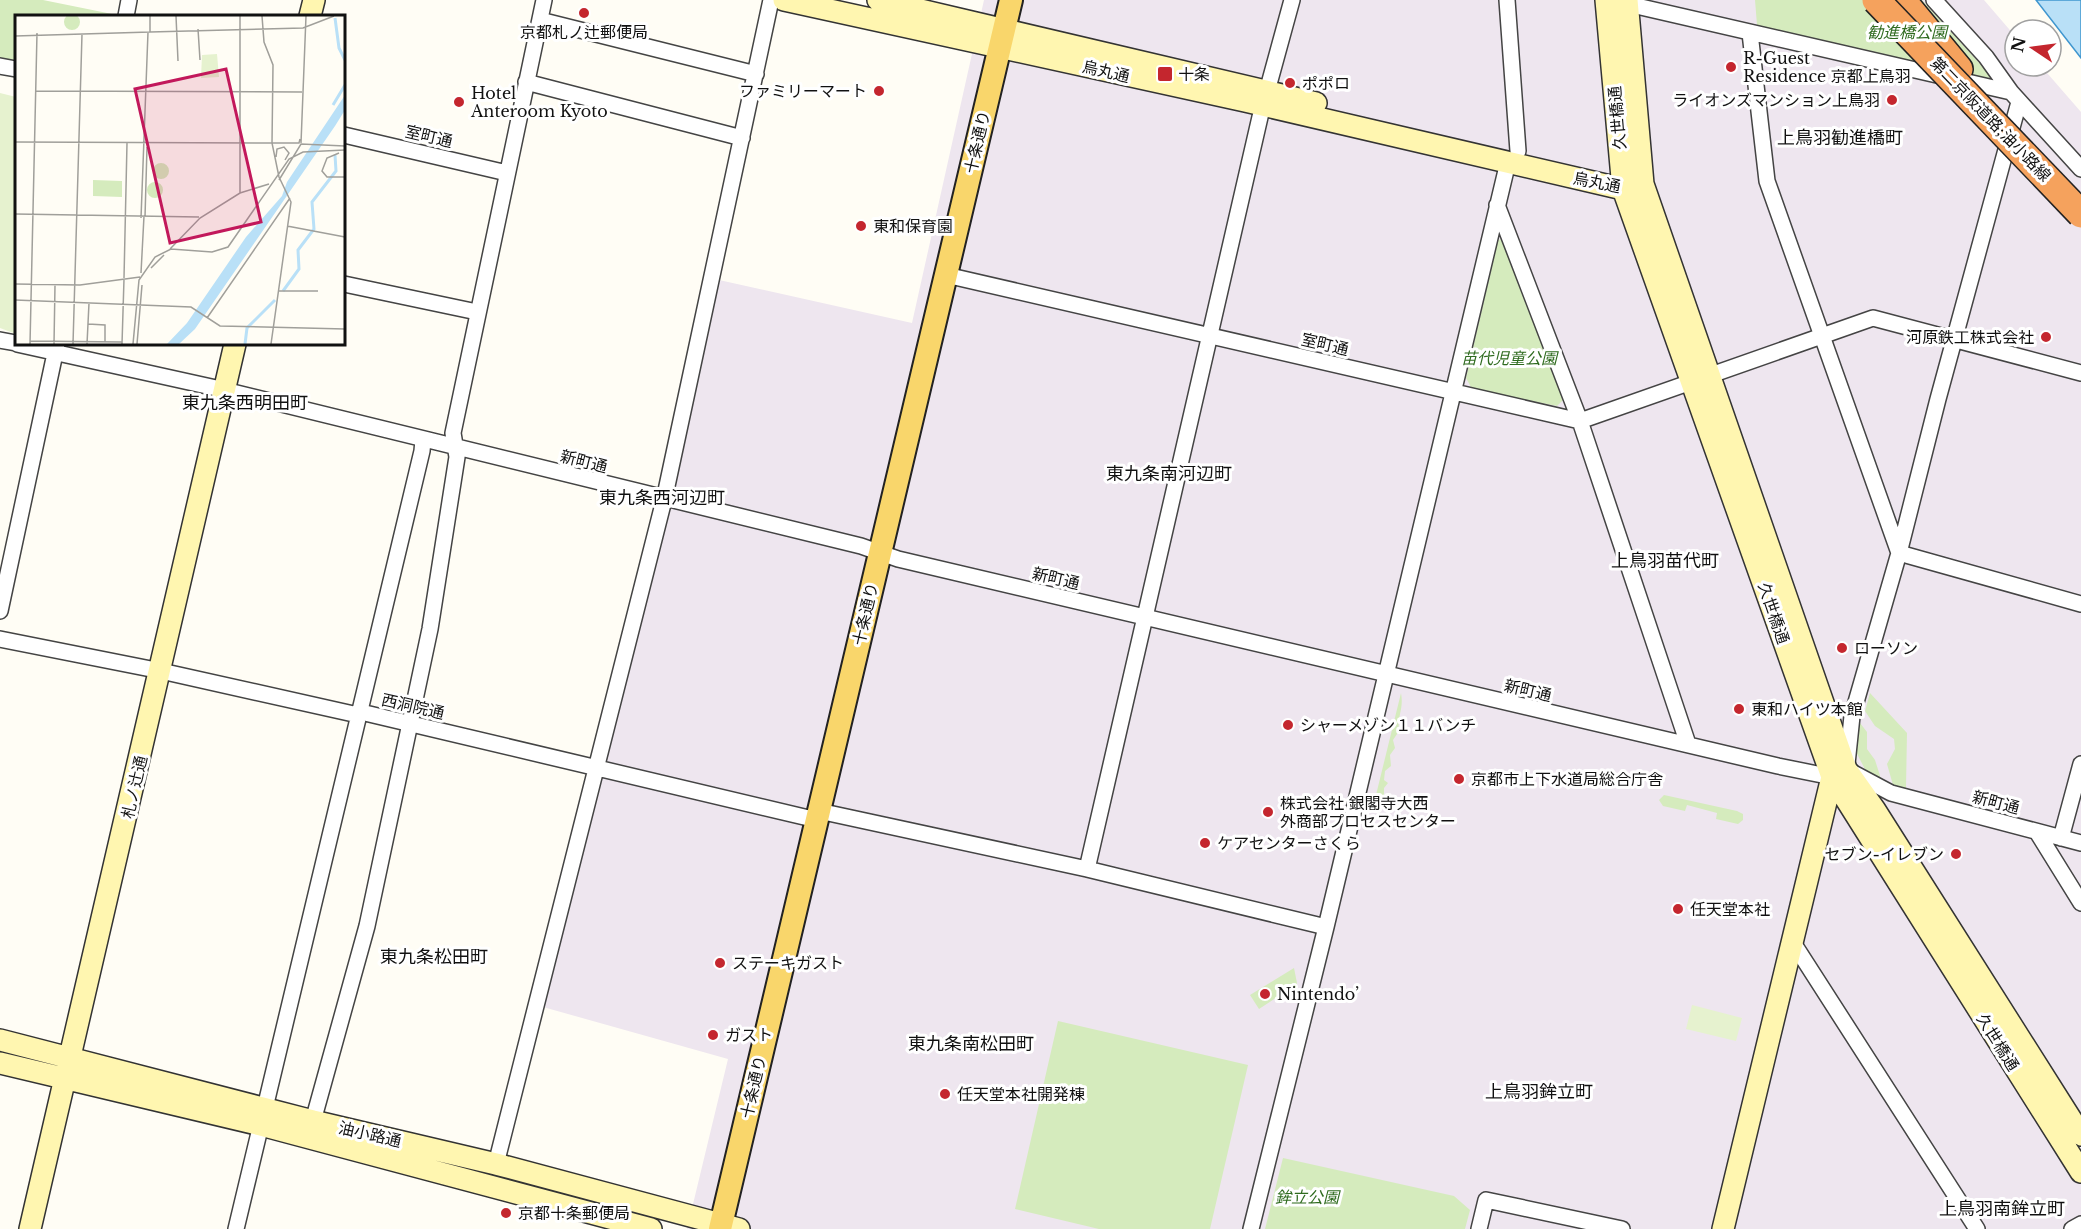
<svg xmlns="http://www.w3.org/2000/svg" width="2081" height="1229" font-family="'Libre Baskerville','Noto Sans JP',serif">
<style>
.industrial{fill:#eee6ef}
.green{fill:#d5ebbd}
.pitch{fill:#e6f2cf}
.water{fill:#b9e0f7;stroke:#3f96cf;stroke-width:1.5}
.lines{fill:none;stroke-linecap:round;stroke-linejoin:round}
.street-casing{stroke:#444;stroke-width:18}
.secondary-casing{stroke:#333;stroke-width:24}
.primary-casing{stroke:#222;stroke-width:26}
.highway-casing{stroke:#222;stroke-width:30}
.street{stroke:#fff;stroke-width:15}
.secondary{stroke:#fff6b0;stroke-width:21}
.primary{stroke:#f9d66b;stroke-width:22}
.highway{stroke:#f5a25d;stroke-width:27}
.highway-bridge-casing{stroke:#222;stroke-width:30;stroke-linecap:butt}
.highway-bridge{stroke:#f5a25d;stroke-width:27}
.poi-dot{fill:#c4262e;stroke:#fff;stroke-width:2}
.labels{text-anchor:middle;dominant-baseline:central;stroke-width:6;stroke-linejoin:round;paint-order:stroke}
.poi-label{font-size:16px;fill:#111;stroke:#fff;text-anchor:start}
.park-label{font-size:16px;font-style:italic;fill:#2f6b1f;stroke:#fff}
.street-label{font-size:16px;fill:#111;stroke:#fff}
.neighbourhood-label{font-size:18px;fill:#111;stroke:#fff}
.inset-river{fill:none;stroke:#b9e0f7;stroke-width:3}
.inset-road{fill:none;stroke:#a09f9a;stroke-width:1.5}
.view{fill:#c2185b;fill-opacity:0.15;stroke:#c2185b;stroke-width:3}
.inset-edge{fill:none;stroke:#111;stroke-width:3}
</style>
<rect width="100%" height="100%" fill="#fffdf5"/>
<path class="industrial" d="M984 0H1984L2015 36V66H2041L2081 112V1229H687L728 1059 543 1007 719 280 912 323Z"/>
<path class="green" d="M0 0H43L117 15 16 16V61L0 58Z
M1755 0H1922L1991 76 1987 81 1762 34 1757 25Z
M1506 238 1564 399 1557 406 1472 389 1466 378 1498 240Z
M1401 693C1404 709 1397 716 1399 731L1393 740 1395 748 1390 755 1391 766 1385 771 1384 780 1388 783 1384 788V795H1376Z
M1870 693 1907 733 1906 788 1893 785 1887 764 1895 749 1894 739 1875 726 1865 711Z
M1860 723 1867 732V749L1875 760 1882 782 1869 777 1854 748Z
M1664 795 1737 811 1743 814V820L1738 824 1716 819 1717 813 1687 805 1685 811 1663 806 1659 800Z
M1294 968 1297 983 1294 997 1279 996 1259 1009 1250 995Z
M1058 1021 1248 1065 1210 1229H1099L1015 1209Z
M1283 1158 1454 1196 1470 1210 1465 1229H1265Z"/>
<path class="pitch" d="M0 93 16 97V334L0 328Z
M1692 1005 1742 1018 1736 1041 1686 1029Z"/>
<path class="water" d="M2036 0H2081V58Z"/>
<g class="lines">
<defs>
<path id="street" d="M1507 0 1518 151
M1934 0 1986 57 2011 92
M1619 2 2011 92 2081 169
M126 16 129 0
M540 20 756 74
M1750 33 1767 181 1899 553
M0 66 16 69
M526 82 742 138
M344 135 507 173
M1497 205 1580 421 1688 744
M946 275 1580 421 1873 318 2081 373
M344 284 477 312
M0 340 16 343
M17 344 216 388 861 546 898 559 1778 766 1832 777 1846 769 1891 793 2081 843
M1899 553 2081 604
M0 611 57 344
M0 639 161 671 358 715 365 713 817 820
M1847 764 1852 716 1899 553 1938 399 2019 102
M819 811 1087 869 1326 927
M2037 832 2081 903
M2061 838 2081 764
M1087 869 1260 117 1292 0
M1792 941 1977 1229
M313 1121 367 926 430 629 457 457 453 433 544 0
M496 1164 664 500 771 0
M236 1229 422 451 423 440
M1251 1229 1326 927 1508 162
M1479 1229 1486 1200 1622 1229
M2072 1229 2081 1224"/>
<path id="secondary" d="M784 0 1245 101 1623 189 1635 186
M878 0 1316 103
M1606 0 1623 189 1832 777 2081 1172
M1627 0 1643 184 1846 769 1875 810 2081 1135
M310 16 314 0
M0 1040 313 1121 496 1164 739 1229
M0 1063 261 1125 651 1229
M30 1229 235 344
M1723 1229 1832 777"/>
<path id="primary" d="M720 1229 1011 0"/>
<path id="highway" d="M1902 0 1959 69"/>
</defs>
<use href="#street" class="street-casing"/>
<use href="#secondary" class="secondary-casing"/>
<use href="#primary" class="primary-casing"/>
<use href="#highway" class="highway-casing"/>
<use href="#street" class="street"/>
<use href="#secondary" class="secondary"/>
<use href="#primary" class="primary"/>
<use href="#highway" class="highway"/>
<defs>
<path id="highway-bridge" d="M1876 0 2081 214"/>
</defs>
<use href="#highway-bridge" class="highway-bridge-casing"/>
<use href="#highway-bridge" class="highway-bridge"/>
</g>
<g class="poi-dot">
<circle cx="584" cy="13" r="6"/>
<circle cx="1731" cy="67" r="6"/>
<rect x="1157" y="66" width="16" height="16" rx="3"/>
<circle cx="1290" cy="83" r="6"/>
<circle cx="879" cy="91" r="6"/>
<circle cx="1892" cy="100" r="6"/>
<circle cx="459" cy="102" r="6"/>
<circle cx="861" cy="226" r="6"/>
<circle cx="2046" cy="337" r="6"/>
<circle cx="1842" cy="648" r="6"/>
<circle cx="1739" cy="709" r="6"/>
<circle cx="1288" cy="725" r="6"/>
<circle cx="1459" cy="779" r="6"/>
<circle cx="1268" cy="812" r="6"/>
<circle cx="1205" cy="843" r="6"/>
<circle cx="1956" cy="854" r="6"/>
<circle cx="1678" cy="909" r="6"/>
<circle cx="720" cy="963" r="6"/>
<circle cx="1265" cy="994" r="6"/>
<circle cx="713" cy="1035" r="6"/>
<circle cx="945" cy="1094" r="6"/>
<circle cx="506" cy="1213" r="6"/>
</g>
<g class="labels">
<g class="poi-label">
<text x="584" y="32" text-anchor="middle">京都札ノ辻郵便局</text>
<text x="1743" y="58">R-Guest<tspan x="1743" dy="18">Residence 京都上鳥羽</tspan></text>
<text x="1178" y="74">十条</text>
<text x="1302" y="83">ポポロ</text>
<text x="867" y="91" text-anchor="end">ファミリーマート</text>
<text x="471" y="93">Hotel<tspan x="471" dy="18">Anteroom Kyoto</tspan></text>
<text x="1880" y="100" text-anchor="end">ライオンズマンション上鳥羽</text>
<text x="873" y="226">東和保育園</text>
<text x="2034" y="337" text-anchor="end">河原鉄工株式会社</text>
<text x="1854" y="648">ローソン</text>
<text x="1751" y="709">東和ハイツ本館</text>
<text x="1300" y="725">シャーメゾン１１バンチ</text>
<text x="1471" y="779">京都市上下水道局総合庁舎</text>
<text x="1280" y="803">株式会社 銀閣寺大西<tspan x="1280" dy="18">外商部プロセスセンター</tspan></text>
<text x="1217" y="843">ケアセンターさくら</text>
<text x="1944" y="854" text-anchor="end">セブン-イレブン</text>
<text x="1690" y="909">任天堂本社</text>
<text x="732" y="963">ステーキガスト</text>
<text x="1277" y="994">Nintendo’</text>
<text x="725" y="1035">ガスト</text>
<text x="957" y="1094">任天堂本社開発棟</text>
<text x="518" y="1213">京都十条郵便局</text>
</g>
<g class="park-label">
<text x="1907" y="32">勧進橋公園</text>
<text x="1509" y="358">苗代児童公園</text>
<text x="1307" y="1197">鉾立公園</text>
</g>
<g class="street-label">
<text transform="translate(1106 71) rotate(13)">烏丸通</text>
<text transform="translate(1617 118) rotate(-95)">久世橋通</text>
<text transform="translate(1991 119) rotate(46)">第二京阪道路;油小路線</text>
<text transform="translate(429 136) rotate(13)">室町通</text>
<text transform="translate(977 142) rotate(-77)">十条通り</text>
<text transform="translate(1597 182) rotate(11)">烏丸通</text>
<text transform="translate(1325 344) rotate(13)">室町通</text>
<text transform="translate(584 461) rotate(14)">新町通</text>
<text transform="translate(1056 578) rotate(13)">新町通</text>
<text transform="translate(1774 613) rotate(71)">久世橋通</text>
<text transform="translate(865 614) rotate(-77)">十条通り</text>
<text transform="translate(1528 690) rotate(13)">新町通</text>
<text transform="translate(413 706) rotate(13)">西洞院通</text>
<text transform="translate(134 787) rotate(-77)">札ノ辻通</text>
<text transform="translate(1996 802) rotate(15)">新町通</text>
<text transform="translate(1998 1042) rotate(58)">久世橋通</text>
<text transform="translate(753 1087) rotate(-77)">十条通り</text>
<text transform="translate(370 1134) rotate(13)">油小路通</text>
</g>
<g class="neighbourhood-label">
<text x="1840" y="138">上鳥羽勧進橋町</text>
<text x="245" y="403">東九条西明田町</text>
<text x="1169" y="474">東九条南河辺町</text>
<text x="662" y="498">東九条西河辺町</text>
<text x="1665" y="561">上鳥羽苗代町</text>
<text x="434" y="957">東九条松田町</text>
<text x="971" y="1044">東九条南松田町</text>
<text x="1539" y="1092">上鳥羽鉾立町</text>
<text x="2002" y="1209">上鳥羽南鉾立町</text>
</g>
</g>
<g transform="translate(15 15)">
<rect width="330" height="330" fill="#fffdf5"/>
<path d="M49 7a8 8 0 1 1 16 0a8 8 0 1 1-16 0ZM138 156a8 8 0 1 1 16 0a8 8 0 1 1-16 0ZM78 165 107 166V182L78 181ZM132 175a8 8 0 1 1 16 0a8 8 0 1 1-16 0Z" fill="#d5ebbd"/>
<path d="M202 39 204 62 186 63 187 40Z" fill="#e6f2cf"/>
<path d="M330 80V95L320 111 180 314 164 329H152L172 308 231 222 267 181 272 167Z" fill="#b9e0f7"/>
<path class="inset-river" d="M320 3 324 33 330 45M318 90 330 70M268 276 284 254 283 235 299 214 297 187 321 156 320 140M230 329 232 313 260 285"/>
<path class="inset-road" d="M161 1 163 46M225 1V178M183 14 185 45M135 17 288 13 319 1M0 21 135 17V1M20 76 287 77M0 127 257 128 258 50 249 27 247 1M286 128 291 1M324 138 312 143 307 156 312 162H330M261 142 262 134 269 132 274 138 270 145M264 165 286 129 330 131M0 199 184 202M130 202 132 132M126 203 133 17M272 211 330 222M155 234 185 203 225 178 254 169M136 253 149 240M126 258 129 201M109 263 112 128M0 269 65 270 125 262M263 276H303M0 285 176 292 205 311 330 314M192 303 275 183M73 309 90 310V327M15 326 107 327M15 329 22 18M39 329 40 270M58 329 67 19M72 329 74 288M107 329 109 264M118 329 124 265 140 242 156 234 197 237 213 232 274 144 288 137 330 135M122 329 127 270M256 329 276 187 264 162 257 128H284L285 124"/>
<path class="view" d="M211 54 246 207 155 228 120 74Z"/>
<rect width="330" height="330" class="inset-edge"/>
</g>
<g transform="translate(2033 48) rotate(283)"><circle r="28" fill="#ffffff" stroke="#a0a0a0" stroke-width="1.5"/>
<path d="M0-4.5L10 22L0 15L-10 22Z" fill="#c4262e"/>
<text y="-9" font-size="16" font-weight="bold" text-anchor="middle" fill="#111111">N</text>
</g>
</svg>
